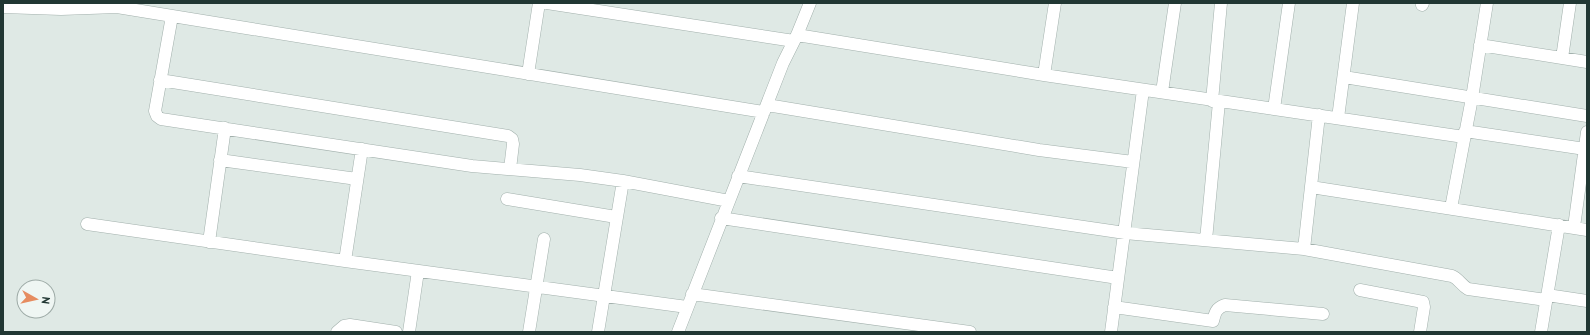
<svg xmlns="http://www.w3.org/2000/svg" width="1590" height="335" font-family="'PT Sans',sans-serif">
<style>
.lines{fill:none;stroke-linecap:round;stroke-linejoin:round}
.minor-casing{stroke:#a2b0ac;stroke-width:13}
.minor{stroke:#fff;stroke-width:12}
</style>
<rect width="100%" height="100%" fill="#dfe9e5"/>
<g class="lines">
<defs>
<path id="minor" d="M547 3 794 41
M1422 5 1423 3
M3 7 61 9 117 7 764 112
M172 16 155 111 157 116 161 119 472 166 580 175 623 181 729 201
M797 35 1044 75 1464 137
M1480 45 1587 62
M1562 58 1570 3
M528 74 539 3
M1044 75 1055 3
M1344 77 1587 116
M160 80 508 136 512 139 513 144 510 169
M1162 92 1175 3
M1212 101 1221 3
M767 105 1039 150 1133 162
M1274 109 1289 3
M1338 118 1353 3
M1465 131 1585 149
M220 160 357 179
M738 176 1125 233 1304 249 1452 276C1459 279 1461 285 1468 289L1546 300
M1311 187 1587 230
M507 199 616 217
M1451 208 1472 98 1487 3
M721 218 1118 278
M87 224 345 261 687 307
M1574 227 1587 132
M1206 240 1219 102
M209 242 225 128
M1304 249 1319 115
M345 261 362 149
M1360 290 1423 302 1424 307 1420 332
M692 294 970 332
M1547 295 1587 301
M1114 307 1213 321C1215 313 1216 308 1225 305L1323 314
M337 332 344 326 350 325 396 332
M409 332 418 271
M529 332 544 239
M598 332 623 181
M678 332 783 63 797 35 810 3
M1111 332 1143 90
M1541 332 1559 225"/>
</defs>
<use href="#minor" class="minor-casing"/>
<use href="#minor" class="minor"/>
</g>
<rect width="1590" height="335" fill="none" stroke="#213733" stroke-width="8"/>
<g transform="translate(36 299) rotate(98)"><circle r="19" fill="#eff6f3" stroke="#9daaa6"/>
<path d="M0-3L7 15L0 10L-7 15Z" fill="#e68c60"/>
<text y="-6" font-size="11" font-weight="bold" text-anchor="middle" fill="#213733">N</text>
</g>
</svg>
